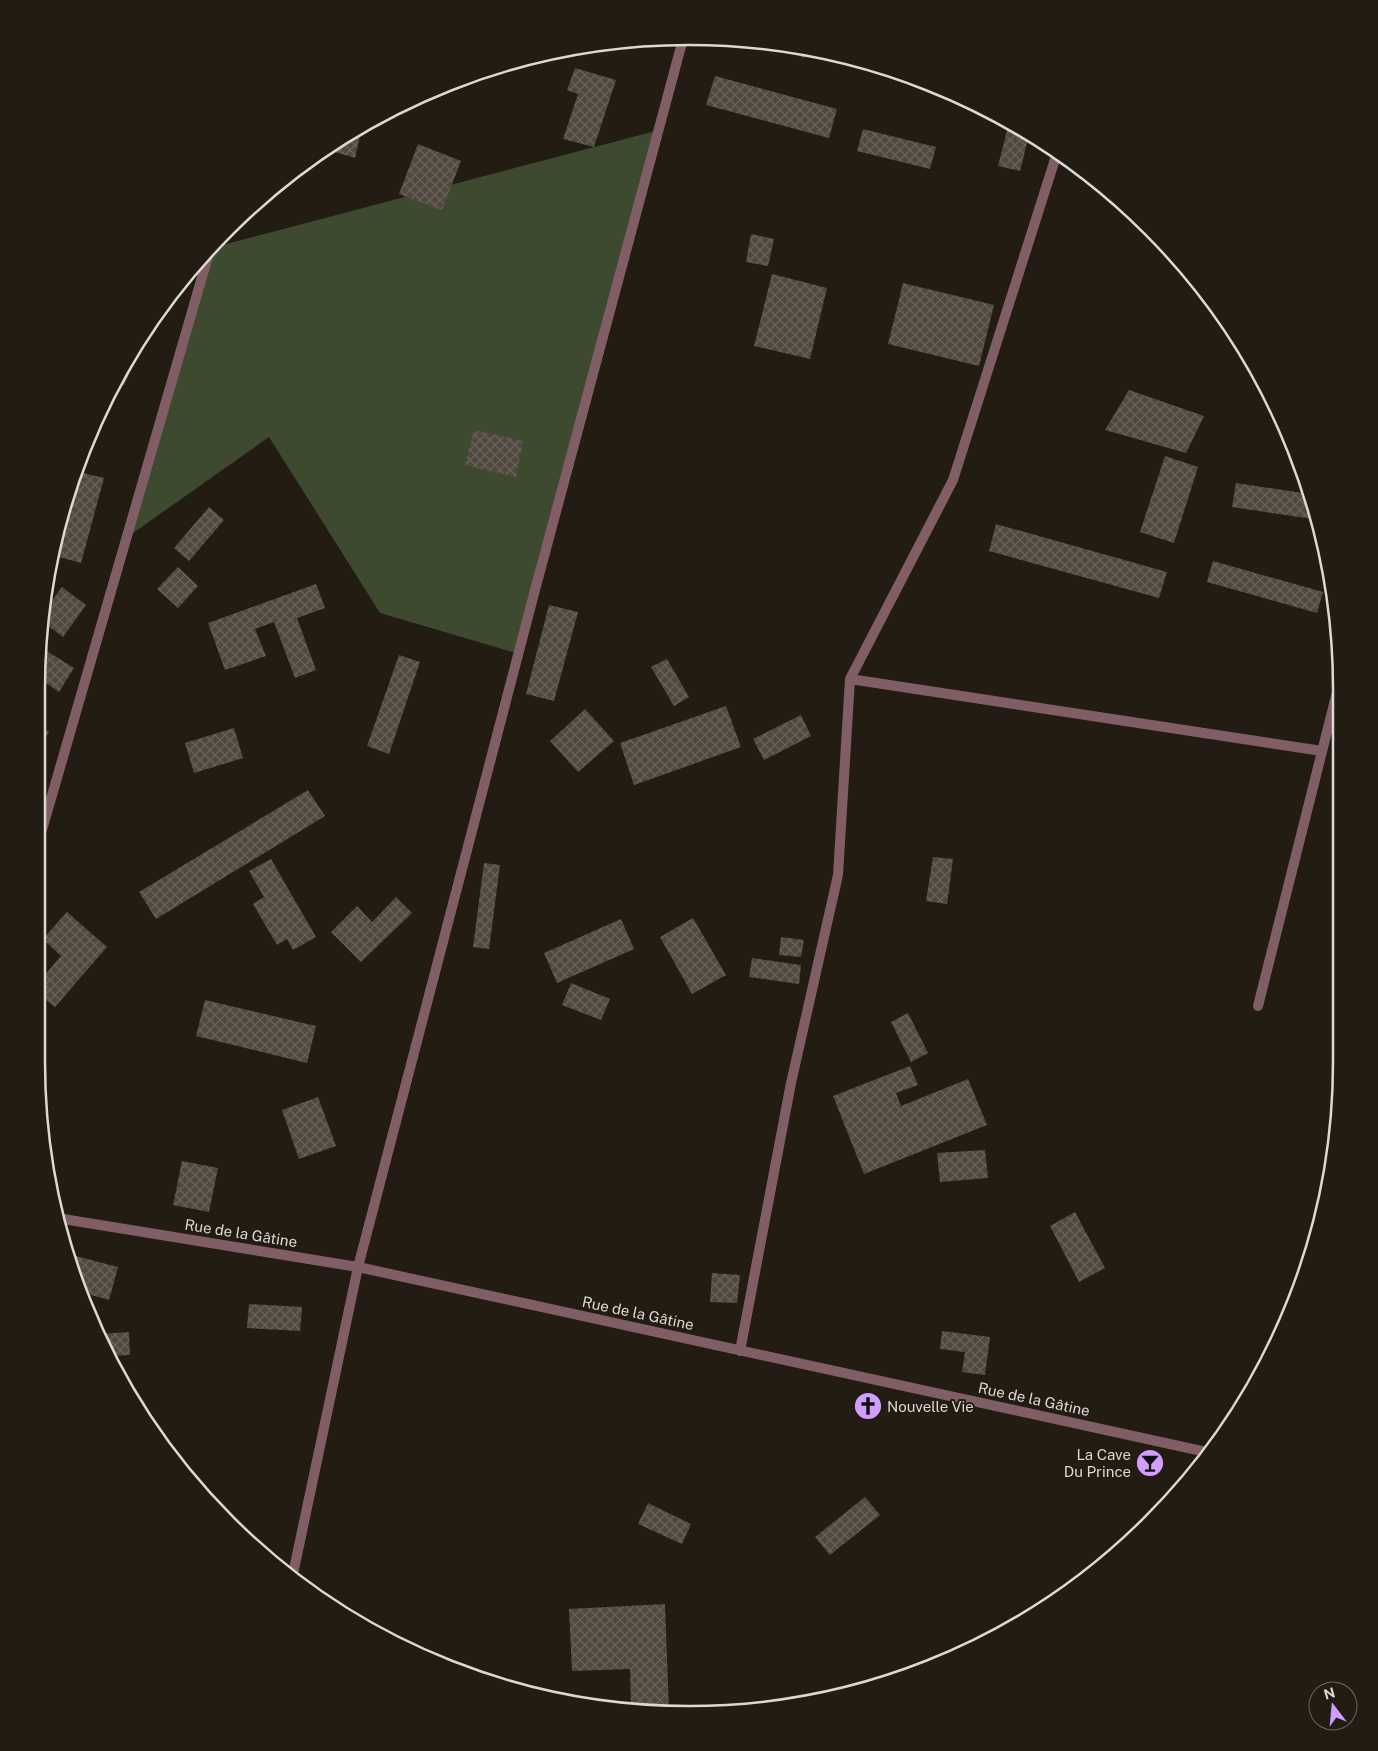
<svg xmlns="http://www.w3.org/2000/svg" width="1378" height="1751" font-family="'Public Sans',sans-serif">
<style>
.grass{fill:#3d4a30}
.building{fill:url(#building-cross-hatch)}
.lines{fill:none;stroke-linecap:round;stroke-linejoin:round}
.minor{stroke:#815d66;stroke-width:10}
.labels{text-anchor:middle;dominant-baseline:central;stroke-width:4;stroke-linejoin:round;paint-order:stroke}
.street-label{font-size:15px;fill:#dcd8d2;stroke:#221c13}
.poi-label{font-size:15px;fill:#dcd8d2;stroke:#221c13;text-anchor:start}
.rim{fill:none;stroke:#dcd8d2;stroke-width:2.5}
</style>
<defs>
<pattern id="building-cross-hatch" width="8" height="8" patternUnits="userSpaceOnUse" patternTransform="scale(1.25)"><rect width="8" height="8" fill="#51493f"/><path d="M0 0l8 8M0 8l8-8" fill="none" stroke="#69625a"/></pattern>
</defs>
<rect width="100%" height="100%" fill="#221c13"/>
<path class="grass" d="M659 130 519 654 380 613 269 437 126 538 211 248Z"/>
<path class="building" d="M773 45 808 50 804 58Z
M575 68 616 80 594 147 563 139 578 94 567 90Z
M715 76 837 109 829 138 706 105Z
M1009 123 1029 135 1020 171 998 166Z
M863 129 936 147 930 169 857 151Z
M353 130 361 131 355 158 325 149Z
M418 144 461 161 442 210 399 194Z
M751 234 774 239 768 266 746 262Z
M772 274 827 288 810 359 754 346Z
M903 283 994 305 979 366 888 344Z
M123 364 132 368 124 385 115 382Z
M1129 390 1204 416 1186 453 1105 430Z
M474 430 523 441 516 477 465 465Z
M1165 456 1198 467 1174 543 1140 532Z
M75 471 104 478 81 563 56 556 71 479Z
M1236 483 1309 494 1315 508 1313 519 1232 507Z
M209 507 224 520 189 561 174 548Z
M996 524 1167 572 1159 598 989 551Z
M1213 561 1323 592 1317 613 1207 582Z
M178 567 198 586 178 608 157 589Z
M316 584 325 608 297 618 316 670 295 678 274 622 255 629 266 656 225 670 208 623Z
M62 587 86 605 63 637 43 622 45 610Z
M549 605 578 612 554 701 526 694Z
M45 650 74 668 59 692 46 683 37 696 38 661Z
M399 655 420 662 389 754 367 746Z
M667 659 689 697 674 706 651 667Z
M726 706 741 747 634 785 620 743Z
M585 709 614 741 578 772 550 741Z
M801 715 811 736 764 760 753 739Z
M37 725 49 732 37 750Z
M234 728 243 758 194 773 185 743Z
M308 790 325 816 156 919 139 892Z
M933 857 953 859 947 904 926 901Z
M271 859 316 937 293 950 287 939 277 945 253 904 264 897 249 871Z
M484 863 500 865 489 949 473 947Z
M396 897 412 913 361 962 331 932 357 906 372 922Z
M67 912 107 947 55 1007 36 992 37 984 61 956 43 939Z
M693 918 726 975 692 994 660 937Z
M621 919 634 949 557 983 544 953Z
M781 937 804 940 801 957 779 955Z
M752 958 801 965 799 984 749 977Z
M571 983 610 999 601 1020 562 1005Z
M205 1000 316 1026 307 1063 196 1036Z
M908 1013 928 1053 911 1062 891 1022Z
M910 1066 918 1085 896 1093 901 1106 968 1079 987 1125 864 1174 833 1096Z
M318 1097 336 1146 299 1159 282 1110Z
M985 1150 988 1178 940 1182 937 1153Z
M182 1161 218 1168 209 1212 173 1205Z
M1075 1212 1105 1268 1079 1282 1050 1226Z
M68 1254 118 1267 109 1300 84 1293Z
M712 1273 740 1275 737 1303 710 1302Z
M249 1304 302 1307 300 1331 247 1328Z
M942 1331 990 1337 985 1375 962 1372 965 1352 940 1349Z
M129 1332 130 1355 110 1356 101 1334Z
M865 1497 880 1515 830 1555 815 1537Z
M648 1503 691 1524 682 1544 638 1524Z
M665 1604 669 1712 631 1707 630 1669 572 1671 569 1609Z"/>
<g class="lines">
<path class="minor" d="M850 679 1322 751
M37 847 211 246
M1258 1006 1336 696 1340 688
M57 1218 358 1267 1211 1453
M740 1351 791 1083 838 875 850 679 953 480 1057 153
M293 1574 358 1267 535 590 683 39"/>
</g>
<defs>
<symbol id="church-disc" viewBox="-11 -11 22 22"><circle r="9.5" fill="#d19dfe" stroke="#221c13"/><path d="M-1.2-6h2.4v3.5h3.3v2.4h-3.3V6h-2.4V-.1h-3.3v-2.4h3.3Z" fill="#111"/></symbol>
<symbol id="bar-disc" viewBox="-11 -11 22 22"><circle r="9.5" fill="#d19dfe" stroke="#221c13"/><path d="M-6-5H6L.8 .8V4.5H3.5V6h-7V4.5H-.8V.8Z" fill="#111"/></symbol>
</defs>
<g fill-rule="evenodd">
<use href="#church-disc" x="852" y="1390" width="32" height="32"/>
<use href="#bar-disc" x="1134" y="1447" width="32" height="32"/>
</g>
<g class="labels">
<g class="street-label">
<text transform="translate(241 1233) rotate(9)">Rue de la Gâtine</text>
<text transform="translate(638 1313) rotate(12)">Rue de la Gâtine</text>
<text transform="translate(1034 1399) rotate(12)">Rue de la Gâtine</text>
</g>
<g class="poi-label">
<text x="887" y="1406">Nouvelle Vie</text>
<text x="1131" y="1454" text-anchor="end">La Cave<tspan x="1131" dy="17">Du Prince</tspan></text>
</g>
</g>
<path d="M0 0H1378V1751H0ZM689 45H689A644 644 0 0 1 1333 689V1062A644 644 0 0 1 689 1706H689A644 644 0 0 1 45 1062V689A644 644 0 0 1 689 45Z" fill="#221c13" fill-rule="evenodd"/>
<path class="rim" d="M689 45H689A644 644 0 0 1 1333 689V1062A644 644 0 0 1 689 1706H689A644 644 0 0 1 45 1062V689A644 644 0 0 1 689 45Z"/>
<g transform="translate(1333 1706) rotate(344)"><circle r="24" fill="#221c13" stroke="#6c675f"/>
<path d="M0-4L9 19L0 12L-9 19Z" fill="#d19dfe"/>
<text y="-8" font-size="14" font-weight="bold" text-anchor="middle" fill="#dcd8d2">N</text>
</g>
</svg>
